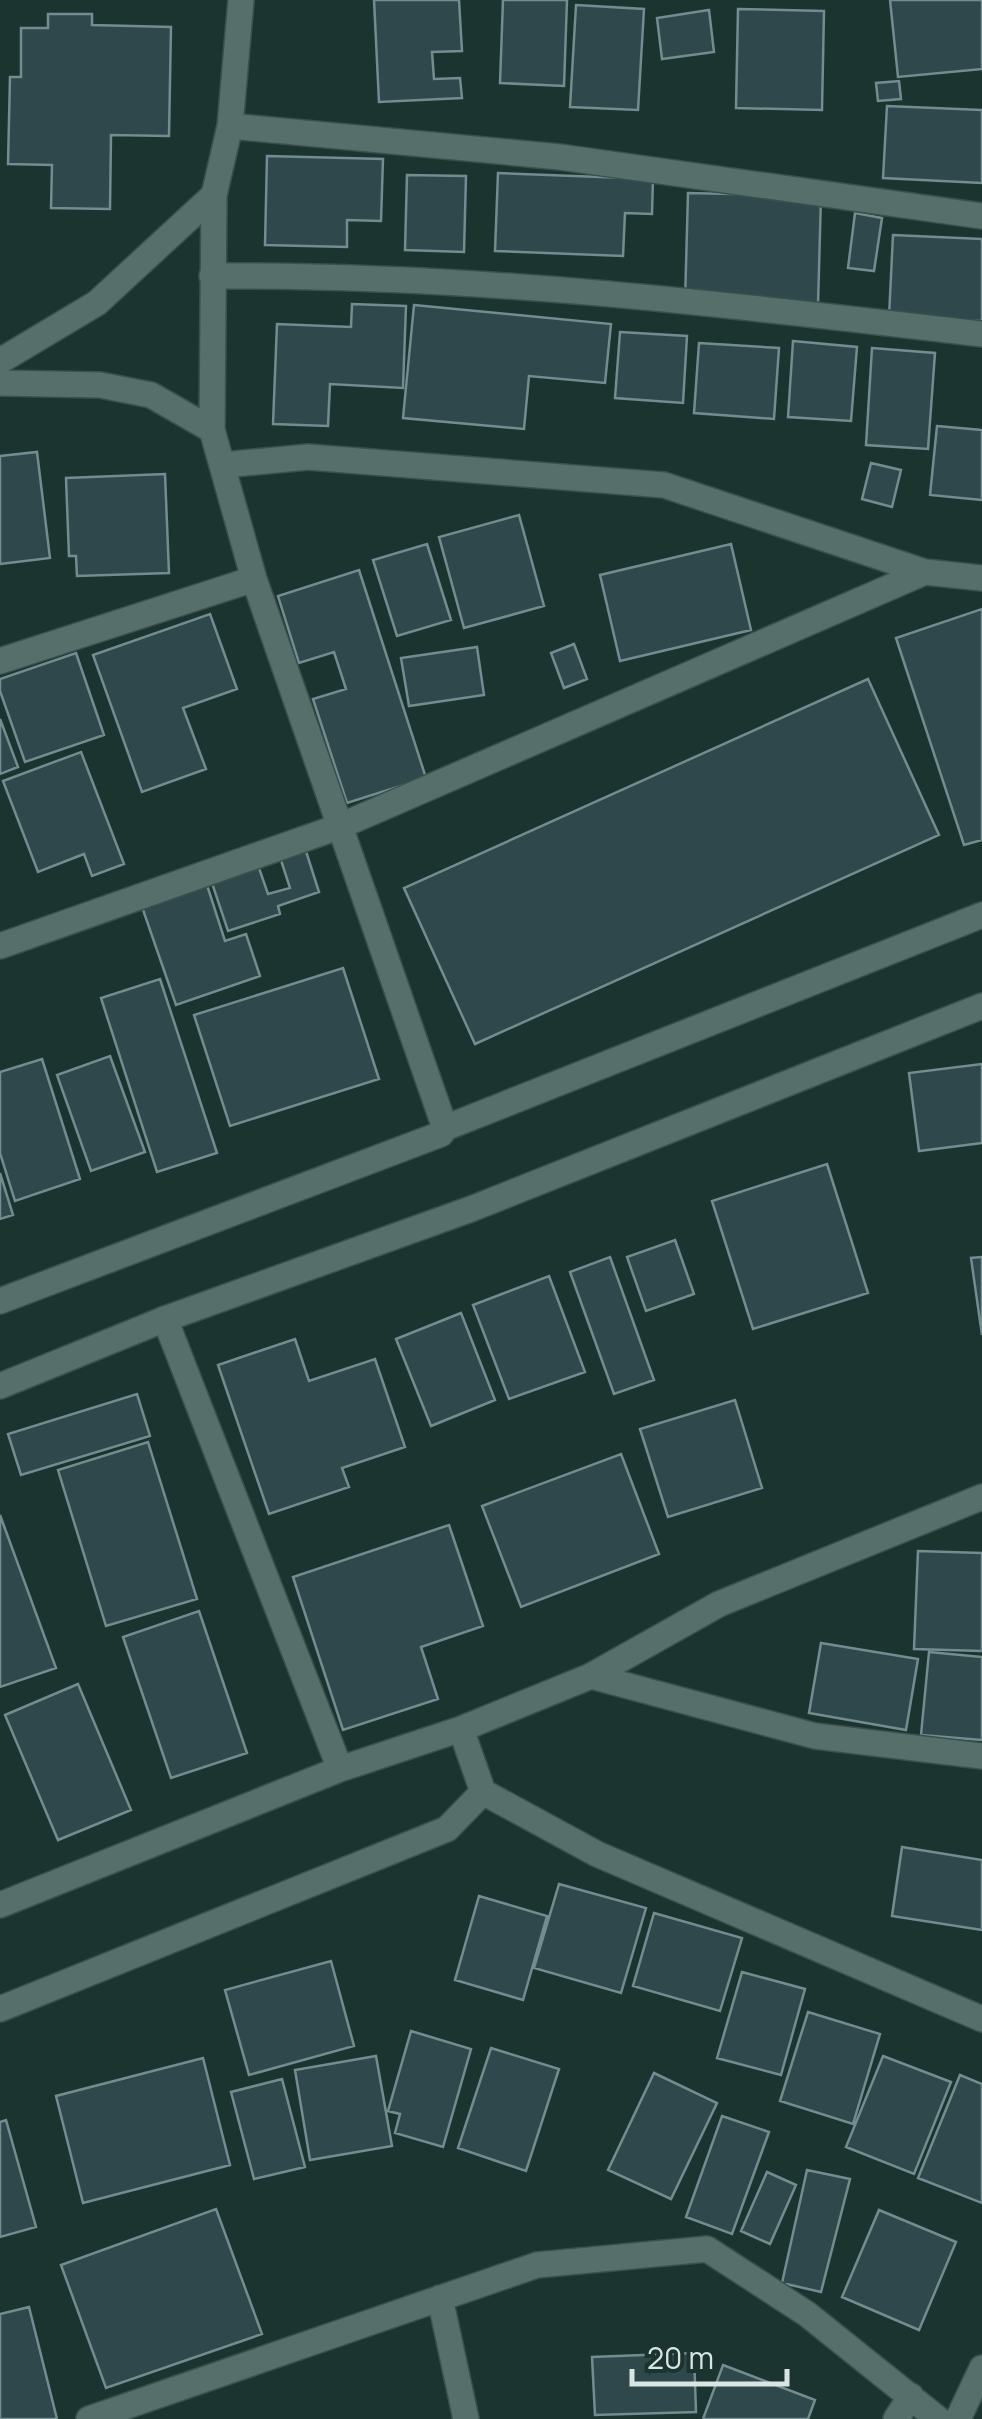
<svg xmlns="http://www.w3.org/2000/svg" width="982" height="2419" font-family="Manrope,sans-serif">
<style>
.building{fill:#2f484b;stroke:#728c90;stroke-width:2.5}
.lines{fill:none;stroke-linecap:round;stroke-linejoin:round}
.street-casing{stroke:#3b504d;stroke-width:28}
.secondary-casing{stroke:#3b504d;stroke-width:28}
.street{stroke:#566f6a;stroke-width:25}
.secondary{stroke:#566f6a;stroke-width:25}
</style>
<rect width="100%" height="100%" fill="#1c3430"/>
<path class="building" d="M374 0H459L462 51 432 52 434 79 460 78 462 98 379 102Z
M503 0H567L564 86 500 83Z
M890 0H982V69L898 77Z
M576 5 644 9 638 110 570 107Z
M738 9 824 11 822 110 736 108Z
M709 10 714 52 662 59 657 18Z
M48 14H92V25L171 27 169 136 111 135 110 209 51 208 52 165 8 164 10 77H21V28H48Z
M899 81 901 99 878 101 876 83Z
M887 106 982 110V183L883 178Z
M267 156 383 159 381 221 347 220V247L265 245Z
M498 173 653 179 652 214 625 213 623 256 495 251Z
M407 175 466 176 464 252 405 250Z
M688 193 821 196 818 305 685 302Z
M855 213 882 218 874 271 848 268Z
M893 235 982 239V321L889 317Z
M352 304 406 306 403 388 330 384 328 426 273 424 277 324 351 327Z
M414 305 611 324 605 383 529 376 524 429 403 418Z
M620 332 687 336 683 403 615 398Z
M793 341 857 347 851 421 788 417Z
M699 343 779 348 774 419 694 413Z
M872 348 935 353 928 449 866 445Z
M937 426 982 430V500L930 495Z
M37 452 50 558 0 564V456Z
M871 463 901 470 892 507 862 499Z
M165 474 169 573 77 576 76 556H69L66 478Z
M519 515 544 606 464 628 439 537Z
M427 544 451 620 397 636 373 560Z
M731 544 751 630 620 661 600 575Z
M359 570 426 778 347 803 313 699 346 689 334 652 299 663 278 596Z
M982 609V840L964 845 896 638Z
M210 614 237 689 183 708 206 769 142 792 93 655Z
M574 644 587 679 564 688 551 653Z
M477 647 484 695 409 706 401 658Z
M76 653 104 735 25 762 0 691V679Z
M868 679 939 835 475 1044 404 888Z
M0 719 18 767 0 774Z
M81 752 124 864 92 876 84 854 38 872 3 781Z
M304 845 319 892 278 906 280 914 228 931 212 883 259 868 268 894 290 888 279 854Z
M206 882 225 941 246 934 260 976 176 1005 141 904Z
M343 968 379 1079 230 1126 194 1015Z
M160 979 217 1153 157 1172 101 998Z
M110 1056 145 1152 91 1171 57 1075Z
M42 1059 80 1179 15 1201 0 1153V1072Z
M982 1064V1143L919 1151 909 1073Z
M827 1164 868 1293 753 1329 712 1201Z
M0 1173 13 1215 0 1219Z
M675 1240 694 1294 646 1311 627 1257Z
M610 1257 654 1380 614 1394 570 1272Z
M982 1257V1335L971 1258Z
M549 1276 585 1372 509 1399 473 1305Z
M461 1313 495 1400 431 1426 396 1339Z
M295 1339 309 1381 375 1359 405 1447 342 1468 349 1487 269 1514 218 1365Z
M137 1394 150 1436 21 1475 8 1434Z
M735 1400 762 1488 668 1517 640 1429Z
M148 1442 197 1599 106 1626 58 1470Z
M621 1454 659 1554 521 1607 482 1506Z
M0 1515 56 1668 0 1687Z
M449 1525 483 1626 421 1647 438 1699 343 1730 293 1577Z
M918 1551 982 1553V1651L914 1649Z
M199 1611 247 1753 171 1778 123 1637Z
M821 1643 918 1659 906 1730 809 1713Z
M929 1652 982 1657V1740L921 1735Z
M78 1684 131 1810 58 1840 5 1715Z
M902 1847 982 1860V1930L892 1916Z
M559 1884 646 1908 621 1993 534 1968Z
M479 1896 547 1916 523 2000 455 1980Z
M654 1913 742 1938 720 2011 633 1986Z
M331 1961 354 2046 249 2075 225 1990Z
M742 1972 805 1989 781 2075 717 2058Z
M808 2012 880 2034 853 2124 780 2101Z
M411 2031 471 2049 443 2147 395 2133 400 2114 388 2111Z
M491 2048 559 2069 526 2171 458 2148Z
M376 2056 392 2146 310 2160 295 2070Z
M883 2056 951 2082 914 2174 846 2147Z
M203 2058 230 2165 83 2203 56 2096Z
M654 2073 717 2103 671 2199 608 2170Z
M960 2075 982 2084V2203L918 2178Z
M282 2079 305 2167 254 2179 231 2092Z
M722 2116 769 2132 732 2234 686 2217Z
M6 2120 36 2227 0 2237V2122Z
M807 2170 850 2179 821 2292 782 2283Z
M767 2172 796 2185 770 2244 741 2231Z
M216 2209 262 2334 106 2388 61 2265Z
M879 2210 956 2242 919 2330 842 2297Z
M29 2307 57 2419H0V2314Z
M694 2353 696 2412 595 2415 592 2357Z
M723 2365 815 2400 808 2419H703Z"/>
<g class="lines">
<defs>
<path id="street" d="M241 0 230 126 214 195 212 430 254 579 445 1128
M230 126 560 157 982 216
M212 276C471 274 725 304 982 334
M0 361 97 303 214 195
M0 383 100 385 151 395 212 430
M223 465 308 457 664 485 925 572 982 578
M0 661 254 579
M0 946 338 827 925 572
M165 1319 340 1769
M591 1676 815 1736 982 1756
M461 1729 591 1676 719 1604 982 1497
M0 1905 340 1769 461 1729 483 1792 597 1854 982 2019
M0 2009 447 1829 483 1792
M440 2298 466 2419
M89 2419 537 2265 707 2249 807 2314 938 2419
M896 2419 911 2396
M958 2419 982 2368"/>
<path id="secondary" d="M0 1301 441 1134 445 1128 982 915
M0 1386 165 1319 471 1209 982 1006"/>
</defs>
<use href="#street" class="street-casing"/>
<use href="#secondary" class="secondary-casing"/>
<use href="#street" class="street"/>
<use href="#secondary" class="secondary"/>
</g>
<path d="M632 2369v15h155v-15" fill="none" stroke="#d8e6e3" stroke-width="5"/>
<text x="647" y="2369" font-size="30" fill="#d8e6e3" stroke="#1c3430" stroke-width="8" paint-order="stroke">20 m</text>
</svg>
